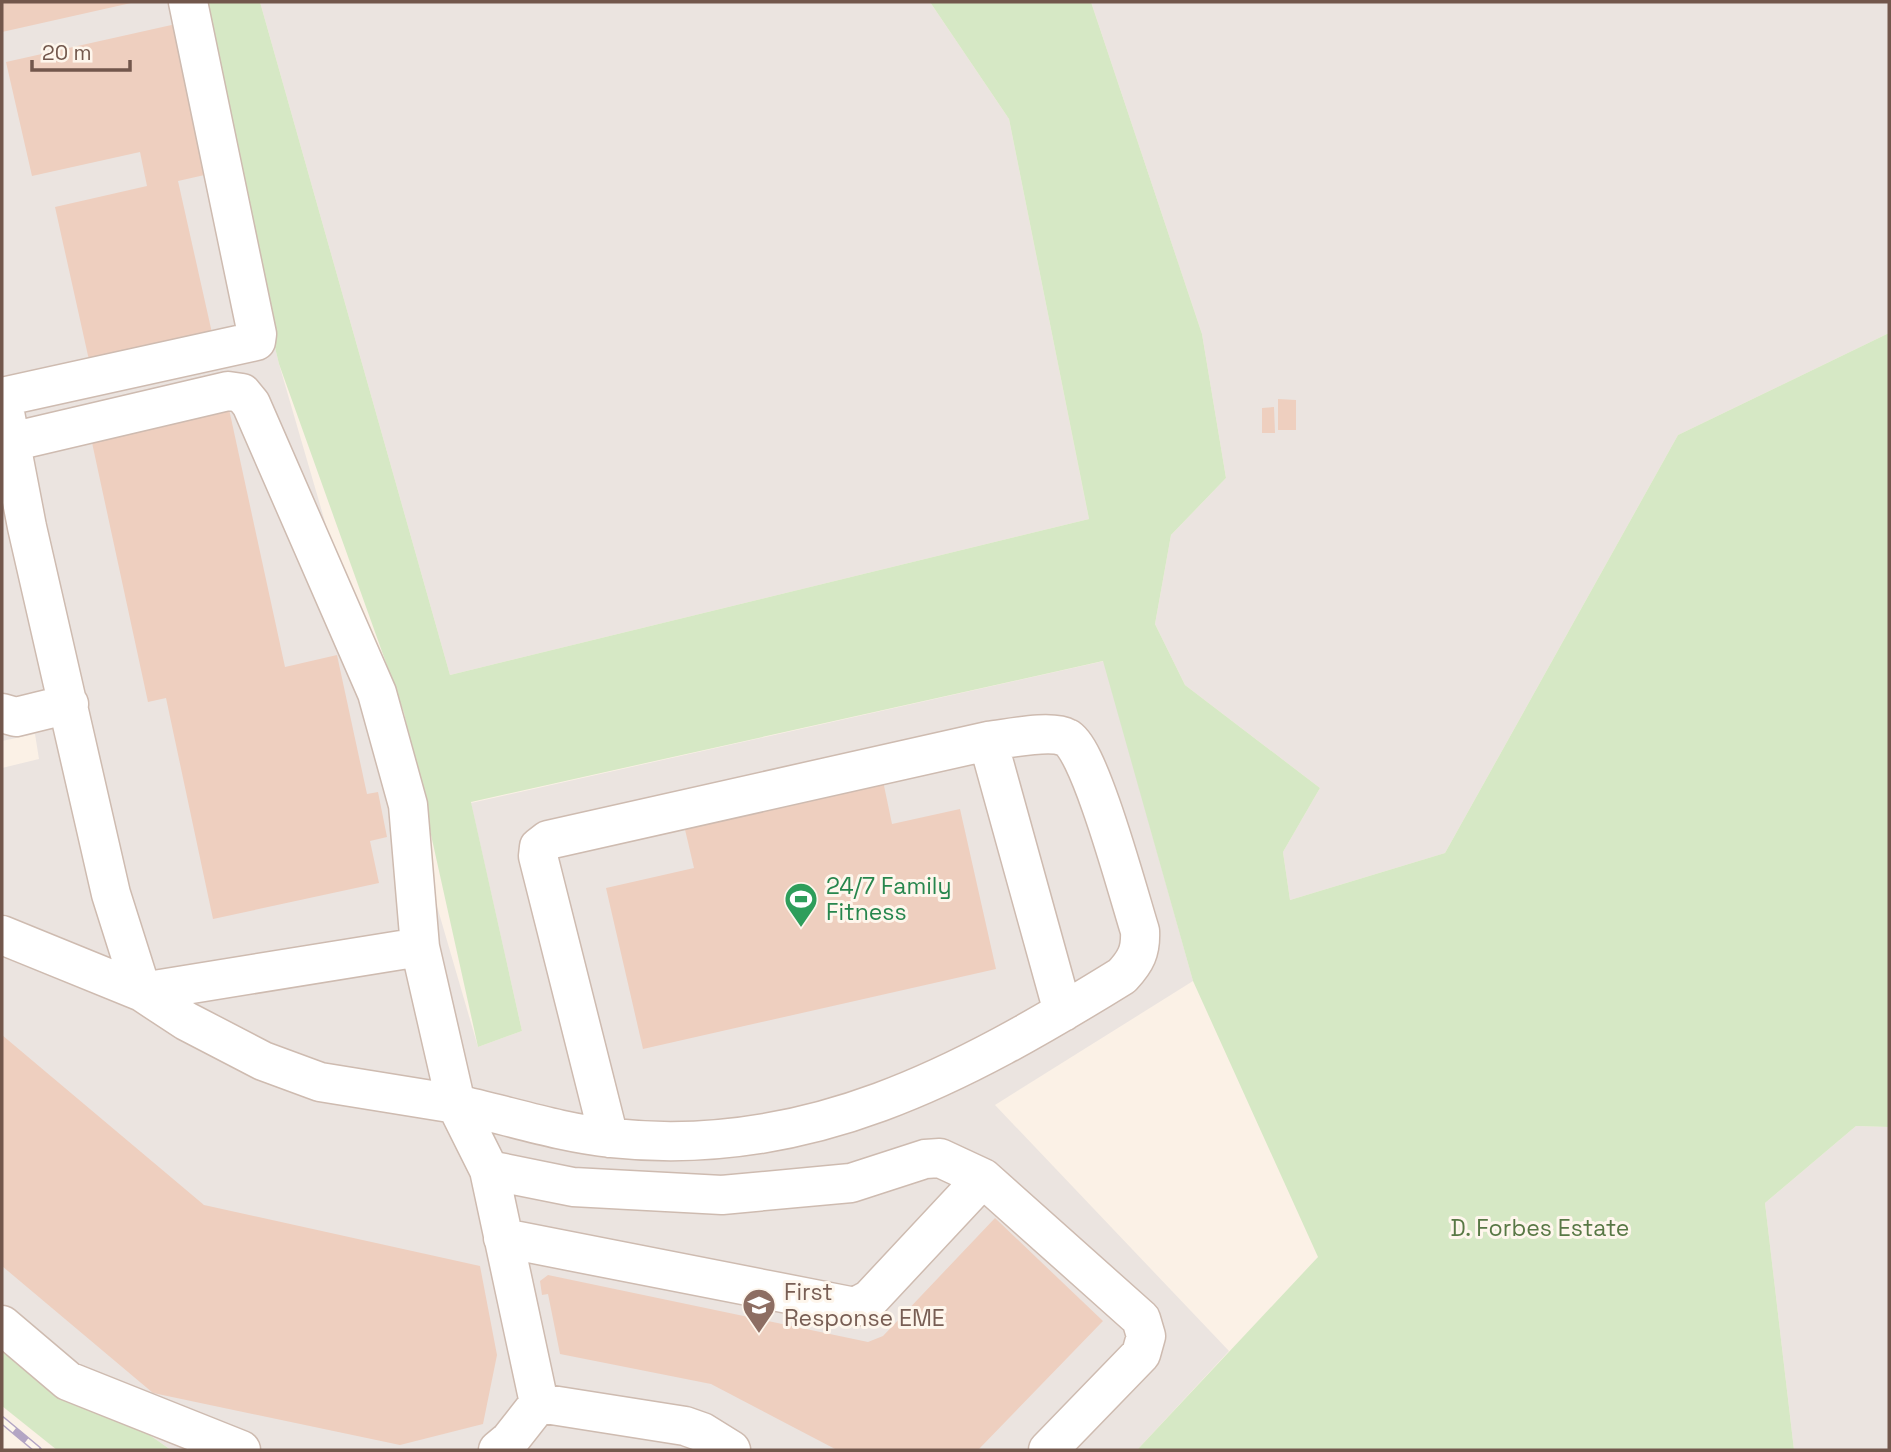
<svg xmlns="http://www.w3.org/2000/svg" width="1891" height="1452" font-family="'Space Grotesk',sans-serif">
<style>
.industrial{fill:#ebe4e0}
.green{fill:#d6e8c5}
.building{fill:#eecfbf}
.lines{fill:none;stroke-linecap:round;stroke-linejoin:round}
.minor-casing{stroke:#cebbb0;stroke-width:41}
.minor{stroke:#fff;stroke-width:38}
.rail-casing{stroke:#b3a5c4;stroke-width:8}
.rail{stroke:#fef6ec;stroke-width:5;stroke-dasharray:16;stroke-linecap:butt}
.labels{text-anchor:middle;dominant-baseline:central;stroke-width:6;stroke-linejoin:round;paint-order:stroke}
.leisure-label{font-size:23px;fill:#27864d;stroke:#fef6ec;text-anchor:start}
.park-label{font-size:23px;fill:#587845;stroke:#fef6ec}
.education-label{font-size:23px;fill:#785e54;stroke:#fef6ec;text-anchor:start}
</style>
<rect width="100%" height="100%" fill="#fbf1e6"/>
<path class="industrial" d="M2 2H191L279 364 478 1047 522 1031 471 803 1104 661 1193 981 995 1105 1229 1351 1137 1450H171L2 1332V768L39 759 35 734 2 741Z
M260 2H930L1009 119 1089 519 450 675Z
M1091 2H1889V333L1678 435 1445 853 1290 900 1283 852 1320 788 1185 685 1155 624 1171 535 1226 478 1202 334Z
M1856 1126 1889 1127V1450H1794L1765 1203Z"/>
<path class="green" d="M191 2H260L450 675 1089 519 1009 119 930 2H1091L1202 334 1226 478 1171 535 1155 624 1185 685 1320 788 1283 852 1290 900 1445 853 1678 435 1889 333V1127L1856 1126 1765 1203 1794 1450H1137L1318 1257 1193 981 1103 661 471 802 522 1031 478 1047 404 713 279 364Z
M2 1332 171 1450H57L2 1406Z"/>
<path class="building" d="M2 2H131V3L2 32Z
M176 24 209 174 178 181 212 333 89 360 55 207 147 186 140 152 32 176 6 62Z
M1278 399 1296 400V430H1278Z
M1274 407 1275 433H1262V408Z
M229 409 285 667 337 655 367 794 378 792 387 837 370 841 379 883 213 919 166 698 148 702 91 438Z
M882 776 892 824 960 809 996 969 643 1049 606 888 694 868 683 821Z
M2 1035 204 1205 480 1266 497 1355 483 1424 400 1445 153 1393 2 1266Z
M995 1218 1103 1321 978 1450H837L711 1384 560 1354 548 1294 542 1295 540 1281 548 1275 868 1342 883 1336Z"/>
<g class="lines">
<defs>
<path id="minor" d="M2 397 27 527 111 894 142 992 186 1021 263 1061 320 1082 456 1104 489 1170 539 1403 510 1440 498 1450
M2 397 256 341 257 334 188 2
M11 442 228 391 242 393 251 404 377 693 408 805 420 947 456 1104C507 1115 560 1133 612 1138 807 1159 962 1075 1122 976 1136 961 1141 951 1140 931 1130 900 1090 749 1067 738 1051 729 1007 739 988 741L548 840 539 847 538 856 609 1138
M2 713 16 717 69 704
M988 741 1063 1012
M2 935 142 992 420 947
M489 1170 573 1187 722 1195 851 1183 925 1159 940 1158 983 1178 870 1299 855 1307 503 1238
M983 1178 1141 1319 1146 1336 1141 1354 1048 1450
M2 1325 68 1381 241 1450
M539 1403 685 1426 702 1432 731 1450"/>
</defs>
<use href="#minor" class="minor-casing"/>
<use href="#minor" class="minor"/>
<defs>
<path id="rail" d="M2 1420 38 1450"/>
</defs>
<use href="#rail" class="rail-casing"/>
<use href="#rail" class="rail"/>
</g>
<defs>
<symbol id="stadium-pin" viewBox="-11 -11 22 30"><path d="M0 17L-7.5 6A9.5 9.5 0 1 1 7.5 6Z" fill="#2e9e5b" stroke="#fef6ec"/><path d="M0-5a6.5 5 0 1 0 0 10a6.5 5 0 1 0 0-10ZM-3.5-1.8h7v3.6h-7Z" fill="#fff"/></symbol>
<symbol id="university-pin" viewBox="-11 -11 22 30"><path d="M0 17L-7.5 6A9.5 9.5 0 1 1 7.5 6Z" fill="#8d6e63" stroke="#fef6ec"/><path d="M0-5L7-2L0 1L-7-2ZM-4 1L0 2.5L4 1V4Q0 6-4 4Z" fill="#fff"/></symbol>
</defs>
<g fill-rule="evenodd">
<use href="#stadium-pin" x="782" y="880" width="38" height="52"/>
<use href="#university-pin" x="740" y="1286" width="38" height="52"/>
</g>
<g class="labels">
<g class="leisure-label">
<text x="826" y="886">24/7 Family<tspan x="826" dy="26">Fitness</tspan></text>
</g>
<g class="park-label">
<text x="1540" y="1228">D. Forbes Estate</text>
</g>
<g class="education-label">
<text x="784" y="1292">First<tspan x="784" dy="26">Response EME</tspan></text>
</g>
</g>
<rect width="1891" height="1452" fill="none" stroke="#72574c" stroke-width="7"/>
<path d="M32 60v10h98v-10" fill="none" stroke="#72574c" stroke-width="3.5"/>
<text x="42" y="60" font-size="21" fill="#72574c" stroke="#fef6ec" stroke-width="5" paint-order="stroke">20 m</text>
</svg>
